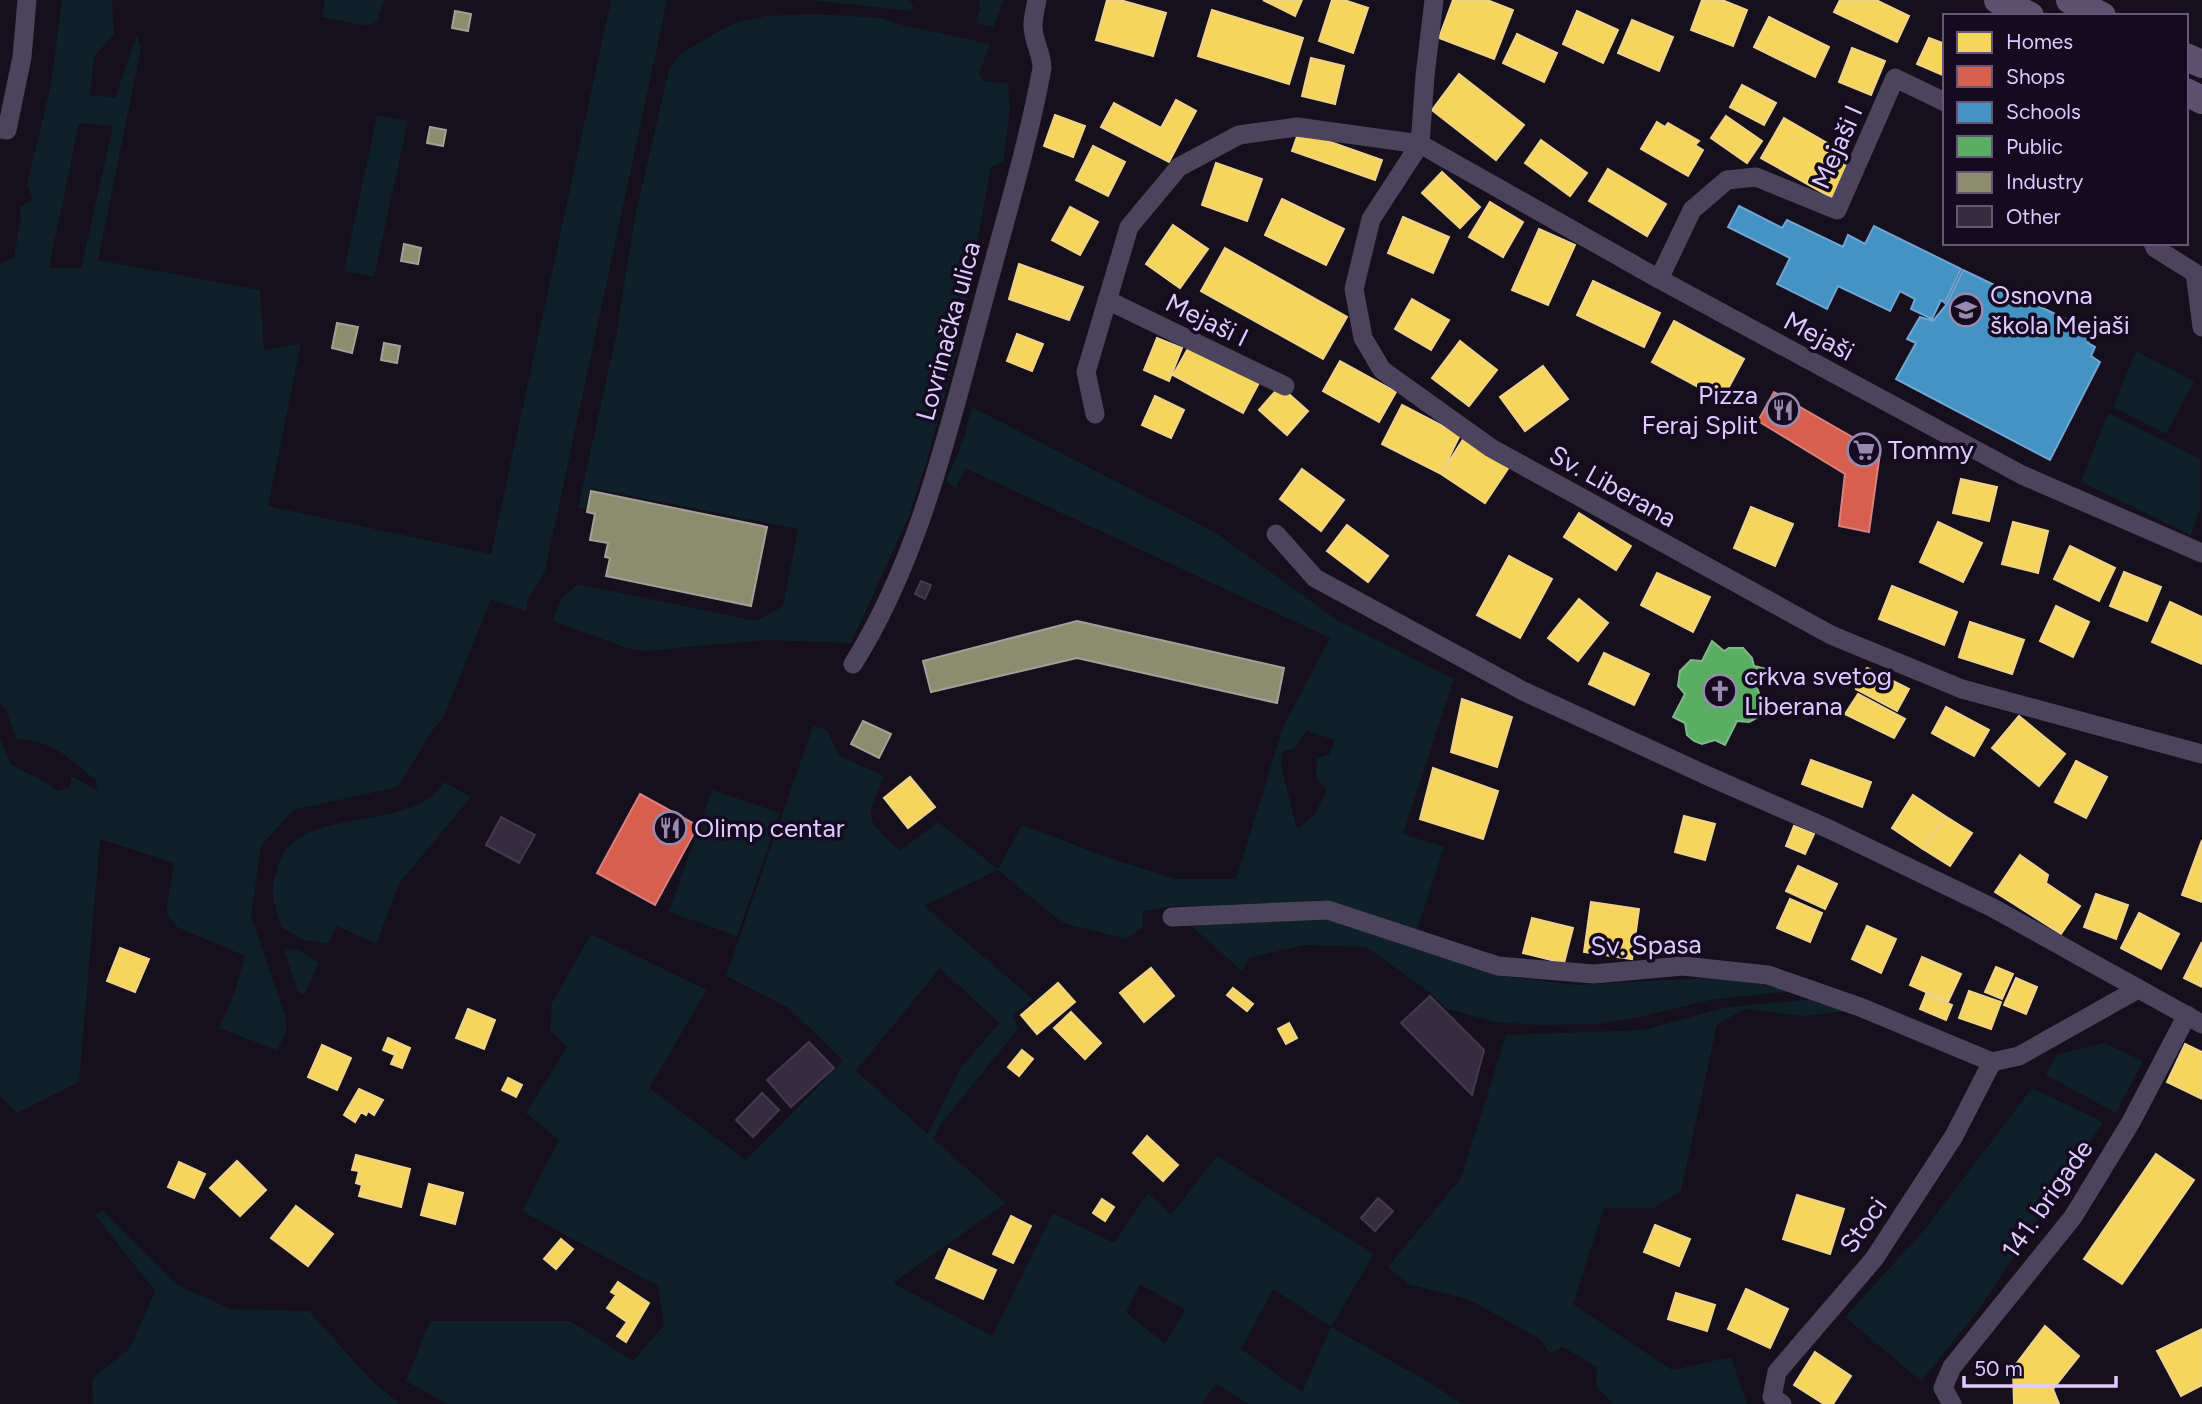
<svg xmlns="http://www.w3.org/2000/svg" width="2202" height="1404" font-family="Figtree,sans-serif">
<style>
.green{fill:#0f2028;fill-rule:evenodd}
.homes{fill:#f6d55c;stroke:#efd28d;stroke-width:2}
.shops{fill:#d6604d;stroke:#d98082;stroke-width:2}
.schools{fill:#4393c3;stroke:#72a4d5;stroke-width:2}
.public{fill:#5aae61;stroke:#82b690;stroke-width:2}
.industry{fill:#8c8c6e;stroke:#a59f9a;stroke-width:2}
.building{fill:#352c3e;stroke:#433950;stroke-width:2}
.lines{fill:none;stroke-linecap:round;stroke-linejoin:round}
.street{stroke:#4c445d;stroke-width:19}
.secondary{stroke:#5b516f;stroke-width:28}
.labels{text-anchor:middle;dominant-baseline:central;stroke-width:7;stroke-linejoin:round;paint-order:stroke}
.street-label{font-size:26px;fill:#dfcaff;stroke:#150b20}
.poi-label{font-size:26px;fill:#dfcaff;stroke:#150b20;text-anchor:start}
</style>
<rect width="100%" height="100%" fill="#15101b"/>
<path class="green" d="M62 0H112L114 35 94 56 90 95 115 98 137 34 141 49 98 260 260 290 264 350 301 343 268 506 491 554 611 0H667L545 571 528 599 526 611 491 600 443 718 432 731 398 787 293 810 261 846 251 916 286 1018V1033L277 1050 219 1028 235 991 245 956 177 927 166 912 174 863 100 839 79 1082 17 1113 0 1096V737L11 765 46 782 57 791 70 787 71 776 97 790 96 780C63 756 60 743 16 739L6 709 0 703V264L14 257 21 218 20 207 33 199 27 184 51 85ZM79 123 113 126 81 268H49Z
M325 0H384L377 22 366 26 322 17Z
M811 0H907L914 7 910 11Z
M979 0H1003L994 27 975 23 980 10Z
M813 14 881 18 902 25 990 44 979 74 984 81 1008 83 1010 110 1003 162 991 167 957 350 926 464 908 518 851 643 766 640 644 651 630 649 552 621 561 599 578 584 756 621 783 606 798 529 591 488 585 509 578 508 616 336 635 217 669 70 681 54 715 33 740 21 766 16Z
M377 115 408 121 374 277 344 271Z
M2136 351 2194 381 2166 434 2113 407Z
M972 407 1216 533 1337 620 1454 679 1403 834 1444 847 1417 930 1320 900 1288 905 1170 906 1142 912 1143 927 1127 939 1063 923 998 870 924 906 1033 999 1013 1015 1018 1029 940 1125 933 1139 1006 1203 893 1283 992 1336 1053 1213 1114 1243 1148 1193 1171 1215 1217 1156 1374 1254 1331 1327 1432 1384 1462 1404H1249L1216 1384 1201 1404H447L406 1381 430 1321H570L633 1361 664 1325 658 1286 522 1211 559 1140 526 1113 567 1047 550 1031 552 1003 591 934 707 990 649 1088 746 1160 843 1061 789 1008 726 976 813 726 827 730 839 756 884 776C865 823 864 816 900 851L938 822 998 869 1022 825 1112 859 1176 879H1236L1283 727 1330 638 965 468 956 489 946 481 963 441ZM1307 731 1335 740 1330 754 1317 758 1316 778 1327 790 1315 814 1300 827 1296 826 1281 766 1283 751 1294 749ZM940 968 999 1023 960 1069 928 1134 856 1071ZM1140 1284 1185 1310 1165 1344 1126 1312ZM1273 1289 1331 1327 1302 1392 1241 1349Z
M2108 413 2200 459V509L2191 535 2081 482Z
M444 782 471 797 400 882 376 944 337 926 328 944 303 940 281 927C278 916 273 903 273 891 272 884 275 876 277 870 292 801 410 837 444 782Z
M712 790 780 813 737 936 669 912Z
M1299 919 1343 921 1511 977 1577 985 1723 977 1796 991 1715 999 1635 1018 1601 1024 1537 1025 1496 1022 1447 1009 1431 993 1366 947 1304 945 1249 958 1242 971 1188 923Z
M284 949 300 950 319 963 304 995 297 991Z
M1816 999 1850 1011 1802 1016 1744 1009 1717 1025 1681 1191 1654 1208H1604L1573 1304 1672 1370 1731 1357 1747 1404H1614L1596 1386 1597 1367 1563 1347 1550 1353 1538 1338 1470 1300 1408 1284 1388 1267 1461 1178 1506 1035 1643 1030 1727 1007Z
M2104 1043 2143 1061 2116 1113 2046 1075 2057 1054Z
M2032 1088 2103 1122 1977 1312 1921 1381 1845 1317 1926 1228Z
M103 1211 179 1286 231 1309 309 1311 371 1380 400 1404H93L92 1379 130 1348 155 1291 95 1215Z"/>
<path class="homes" d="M1107 0H1120L1166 13 1153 56 1096 40Z
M1263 0H1302L1295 16Z
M1332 0H1344L1368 8 1353 53 1319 41Z
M1453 0H1487L1513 10 1494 59 1439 38Z
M1702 0H1722L1747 10 1733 46 1691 30Z
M1840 0H1876L1909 16 1897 42 1834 12Z
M1212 10 1303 38 1289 84 1198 56Z
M1577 11 1618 30 1603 63 1563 44Z
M1769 17 1829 47 1815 77 1754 47Z
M1632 20 1673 37 1659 71 1618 53Z
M1517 34 1557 53 1544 82 1503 63Z
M1929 38 1945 44V76L1917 64Z
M1852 48 1885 61 1871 95 1839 82Z
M1311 58 1344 66 1335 104 1302 96Z
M1459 74 1524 125 1496 160 1432 110Z
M1742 85 1776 103 1764 125 1730 107Z
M1176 100 1196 111 1169 162 1101 127 1114 103 1161 128Z
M1055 115 1085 126 1073 157 1044 146Z
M1726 116 1762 141 1747 163 1711 138Z
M1784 118 1855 159 1832 198 1761 158Z
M1657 122 1665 127 1668 123 1699 141 1695 145 1703 150 1688 176 1641 149Z
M1299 131 1382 160 1375 180 1292 151Z
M1541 140 1587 173 1570 196 1525 163Z
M1093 146 1125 162 1108 196 1076 180Z
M1216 163 1262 179 1247 221 1202 205Z
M1608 169 1666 204 1647 236 1589 201Z
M1442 172 1480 207 1460 228 1422 193Z
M1282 199 1344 229 1326 265 1265 235Z
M1490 202 1523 222 1503 257 1469 237Z
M1070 207 1098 222 1080 255 1052 240Z
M1403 217 1449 237 1433 273 1388 253Z
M1173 225 1208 249 1180 288 1146 264Z
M1539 229 1575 245 1548 305 1512 290Z
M1225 248 1347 317 1323 359 1201 291Z
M1019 264 1083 287 1069 320 1009 299Z
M1593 281 1660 313 1644 347 1577 315Z
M1412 299 1449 320 1431 350 1395 329Z
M1674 321 1744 359 1722 400 1652 362Z
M1017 334 1043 344 1032 371 1007 361Z
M1157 338 1182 348 1169 381 1144 370Z
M1460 341 1497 370 1469 406 1432 378Z
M1191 343 1260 381 1243 413 1173 375Z
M1340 361 1396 392 1379 422 1323 391Z
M1543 366 1568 399 1525 431 1500 397Z
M1280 386 1308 411 1287 435 1259 410Z
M1155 396 1184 410 1171 438 1142 425Z
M1402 405 1460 435 1441 474 1382 444Z
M1464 438 1509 467 1485 503 1441 474Z
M1302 469 1344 500 1321 531 1280 499Z
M1961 479 1997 487 1989 521 1953 513Z
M1751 507 1793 524 1775 566 1734 548Z
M1579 513 1631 546 1616 570 1564 537Z
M1938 522 1982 543 1963 582 1920 562Z
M2013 522 2048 531 2038 573 2002 564Z
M1347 525 1388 556 1368 582 1327 551Z
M2070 546 2115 568 2099 601 2054 579Z
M1509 556 1552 579 1520 638 1477 615Z
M2124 572 2161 587 2147 621 2110 606Z
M1657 573 1710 597 1693 632 1641 605Z
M1892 586 1957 612 1944 645 1879 619Z
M1579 599 1608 623 1578 661 1548 638Z
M2170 602 2202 617V664L2152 642Z
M2056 606 2089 622 2073 657 2040 641Z
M1970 622 2024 640 2012 674 1959 657Z
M1604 653 1649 674 1634 705 1589 684Z
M1867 668 1909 689 1897 711 1856 689Z
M1858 694 1905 719 1894 738 1845 714Z
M1462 699 1512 717 1497 767 1451 752Z
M1946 707 1989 730 1974 756 1932 733Z
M2019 716 2065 754 2039 786 1992 748Z
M1811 760 1871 782 1862 807 1802 784Z
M2076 761 2107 777 2086 818 2055 802Z
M1433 768 1498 791 1483 839 1420 819Z
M910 777 935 807 908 828 884 798Z
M1913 795 1945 816 1923 849 1892 828Z
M1684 816 1715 824 1705 860 1675 852Z
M1945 816 1972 833 1950 866 1923 849Z
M1794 826 1814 834 1805 854 1786 846Z
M2202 840V902L2182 895Z
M2020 855 2048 875 2046 883 2080 906 2061 934 1995 892Z
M1798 866 1837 884 1825 909 1786 891Z
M2096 894 2128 905 2116 939 2084 927Z
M1790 899 1822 913 1810 942 1777 928Z
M1591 902 1639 909 1632 959 1584 952Z
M2139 913 2179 934 2161 969 2121 948Z
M1532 918 1573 928 1564 963 1523 953Z
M1867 926 1896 939 1881 973 1852 959Z
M2202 942V987L2184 978Z
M120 948 149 959 135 992 107 981Z
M1922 957 1961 974 1948 1002 1910 985Z
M1996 967 2013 974 2002 999 1985 992Z
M1151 968 1174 996 1144 1022 1120 993Z
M2016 978 2037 987 2026 1014 2004 1005Z
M1058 983 1075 1002 1037 1034 1021 1015Z
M1233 988 1253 1004 1247 1011 1227 995Z
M1969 991 2001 1002 1991 1029 1959 1018Z
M1926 994 1952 1005 1946 1020 1920 1009Z
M468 1009 495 1020 484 1049 456 1038Z
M1071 1012 1101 1043 1085 1059 1054 1028Z
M1289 1023 1297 1038 1286 1044 1278 1029Z
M388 1038 410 1048 402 1068 391 1064 395 1055 383 1050Z
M2185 1044 2202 1052V1099L2167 1082Z
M322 1045 351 1058 337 1090 308 1077Z
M1022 1050 1033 1059 1019 1076 1008 1067Z
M508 1078 522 1085 516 1097 502 1090Z
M359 1089 383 1100 374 1115 368 1111 366 1115 361 1112 355 1122 344 1115Z
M1147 1136 1178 1165 1163 1181 1133 1153Z
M2156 1154 2194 1180 2122 1284 2084 1259Z
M356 1155 410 1169 401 1207 359 1196 362 1185 356 1183 359 1171 352 1170Z
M237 1161 266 1190 240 1216 210 1188Z
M179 1162 205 1174 194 1198 168 1187Z
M429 1184 463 1193 455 1224 421 1215Z
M1797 1195 1844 1209 1830 1254 1783 1239Z
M1102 1199 1114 1207 1105 1221 1093 1213Z
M296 1206 333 1234 308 1266 271 1238Z
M1011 1216 1031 1226 1013 1263 993 1254Z
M1655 1225 1690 1239 1679 1266 1644 1252Z
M561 1239 573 1249 556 1269 544 1259Z
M949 1249 996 1270 983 1299 936 1278Z
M618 1282 649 1303 626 1342 617 1336 627 1322 607 1308 616 1295 611 1292Z
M1746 1289 1788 1309 1770 1348 1728 1329Z
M1676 1293 1715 1305 1707 1331 1668 1319Z
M2045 1326 2079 1356 2053 1389 2059 1404H2014L2013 1368Z
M2202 1329V1385L2181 1396 2157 1351Z
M1815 1352 1851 1376 1833 1404H1824L1794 1385Z"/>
<path class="shops" d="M1774 392 1880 453 1869 532 1839 526 1845 474 1758 421Z
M640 794 698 826 655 905 597 873Z"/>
<path class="schools" d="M1739 206 1782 228 1787 220 1843 247 1848 235 1865 244 1874 226 1961 269 1945 303 1941 300 1932 319 1911 309 1915 299 1900 291 1890 311 1838 286 1827 309 1777 284 1790 258 1728 227Z
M1963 270 2093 332 2088 343 2095 347 2091 356 2100 362 2050 460 1896 379 1916 343 1907 339 1920 317 1933 321 1947 304Z"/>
<path class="public" d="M1712 641 1724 651 1729 648H1743L1752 658 1754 666 1766 669 1757 688 1763 703 1760 716 1749 722 1737 721 1725 745 1715 740 1702 744 1694 741 1687 735 1685 723 1673 717 1685 694 1678 686 1680 671 1691 660 1702 661Z"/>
<path class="industry" d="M455 11 471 14 468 31 452 28Z
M430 127 446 130 443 146 427 143Z
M404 244 421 248 418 264 401 261Z
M337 323 358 327 352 353 332 348Z
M384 343 400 346 397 363 381 360Z
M591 491 767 527 751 606 606 576 610 558 605 557 608 543 590 540 595 514 587 512Z
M1077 621 1284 668 1277 703 1077 658 931 692 923 661Z
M863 721 891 734 879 758 851 744Z"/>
<path class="building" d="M921 581 931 585 925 599 915 594Z
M501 817 535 835 519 863 486 845Z
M1430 996 1484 1050 1472 1095 1401 1023Z
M809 1042 834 1068 791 1107 767 1080Z
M762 1093 779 1110 753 1137 736 1120Z
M1378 1198 1393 1211 1375 1231 1361 1218Z"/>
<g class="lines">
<path class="street" d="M1434 0 1425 76 1420 144 1371 219 1354 289 1363 338 1382 370 1491 448 1831 635 1962 689 2202 754
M0 129 7 130 22 57 27 0
M2153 243 2155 248 2195 273 2202 327
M1659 279 1692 210 1727 180 1756 177 1837 210 1895 78 1945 102
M1107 300 1285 386
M1095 414 1086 372 1129 227 1179 167 1239 135 1297 127 1420 144 1659 279 2022 475 2202 553
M1276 534 1315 578 1523 691 1708 776 1831 830 1993 908 2202 1024
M853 664C920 557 948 431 981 310 1002 229 1027 150 1042 68 1042 56 1036 46 1034 34 1031 23 1035 11 1037 0
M1172 917 1328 910 1498 966 1594 974 1683 966 1768 975 1860 1007 1992 1062 2019 1056 2138 989
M1782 1404 1772 1397 1777 1372 1874 1259 1954 1136 1992 1062
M1952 1404 1943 1388 1952 1367 2073 1217 2131 1122 2187 1015"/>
<path class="secondary" d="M1998 0 2030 16
M2070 0 2102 16
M2186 57 2202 64
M2186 92 2202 100"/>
</g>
<defs>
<symbol id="school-ring" viewBox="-11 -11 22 22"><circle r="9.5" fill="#150b20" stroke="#9889af" stroke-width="1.5"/><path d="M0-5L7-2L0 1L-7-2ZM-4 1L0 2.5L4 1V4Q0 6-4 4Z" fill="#9889af"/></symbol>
<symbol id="restaurant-ring" viewBox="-11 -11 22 22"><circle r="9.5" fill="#150b20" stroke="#9889af" stroke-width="1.5"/><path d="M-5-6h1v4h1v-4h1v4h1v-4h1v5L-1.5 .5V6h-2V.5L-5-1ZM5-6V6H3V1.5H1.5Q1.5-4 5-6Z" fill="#9889af"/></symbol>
<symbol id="supermarket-ring" viewBox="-11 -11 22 22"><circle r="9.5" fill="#150b20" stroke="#9889af" stroke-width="1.5"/><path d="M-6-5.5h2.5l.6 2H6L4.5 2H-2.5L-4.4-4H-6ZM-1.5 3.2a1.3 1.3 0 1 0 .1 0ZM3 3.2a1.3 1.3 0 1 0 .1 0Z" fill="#9889af"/></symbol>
<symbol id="church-ring" viewBox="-11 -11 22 22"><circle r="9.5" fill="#150b20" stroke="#9889af" stroke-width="1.5"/><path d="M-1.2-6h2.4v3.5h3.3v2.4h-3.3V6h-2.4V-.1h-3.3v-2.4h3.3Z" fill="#9889af"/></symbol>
</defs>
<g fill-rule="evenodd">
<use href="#school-ring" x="1947" y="291" width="38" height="38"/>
<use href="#restaurant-ring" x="1764" y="391" width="38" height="38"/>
<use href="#supermarket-ring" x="1845" y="431" width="38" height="38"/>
<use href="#church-ring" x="1701" y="672" width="38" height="38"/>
<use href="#restaurant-ring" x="651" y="809" width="38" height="38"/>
</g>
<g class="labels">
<g class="street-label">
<text transform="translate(1837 147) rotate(-66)">Mejaši I</text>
<text transform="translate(1207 320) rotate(26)">Mejaši I</text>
<text transform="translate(948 331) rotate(-75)">Lovrinačka ulica</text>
<text transform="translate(1819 336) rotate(28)">Mejaši</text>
<text transform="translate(1613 486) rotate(29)">Sv. Liberana</text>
<text transform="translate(1646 945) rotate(-1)">Sv. Spasa</text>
<text transform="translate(2047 1199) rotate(-55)">141. brigade</text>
<text transform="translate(1863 1225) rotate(-55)">Stoci</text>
</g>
<g class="poi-label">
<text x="1990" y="295">Osnovna<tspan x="1990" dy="30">škola Mejaši</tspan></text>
<text x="1758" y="395" text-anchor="end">Pizza<tspan x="1758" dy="30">Feraj Split</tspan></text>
<text x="1888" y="450">Tommy</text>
<text x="1744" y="676">crkva svetog<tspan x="1744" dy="30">Liberana</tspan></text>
<text x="694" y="828">Olimp centar</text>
</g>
</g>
<rect x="1943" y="14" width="245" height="231" fill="#150b20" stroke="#665779" stroke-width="2"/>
<rect x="1957" y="32" width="35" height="21" fill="#f6d55c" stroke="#665779" stroke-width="2"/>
<text x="2006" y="49" font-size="21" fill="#dfcaff">Homes</text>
<rect x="1957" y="66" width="35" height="21" fill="#d6604d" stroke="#665779" stroke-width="2"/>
<text x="2006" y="84" font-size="21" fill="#dfcaff">Shops</text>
<rect x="1957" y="102" width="35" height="21" fill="#4393c3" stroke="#665779" stroke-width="2"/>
<text x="2006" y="119" font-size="21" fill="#dfcaff">Schools</text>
<rect x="1957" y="136" width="35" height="21" fill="#5aae61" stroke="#665779" stroke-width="2"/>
<text x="2006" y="154" font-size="21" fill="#dfcaff">Public</text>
<rect x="1957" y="172" width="35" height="21" fill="#8c8c6e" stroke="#665779" stroke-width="2"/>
<text x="2006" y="189" font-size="21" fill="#dfcaff">Industry</text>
<rect x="1957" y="206" width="35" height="21" fill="#352c3e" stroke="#665779" stroke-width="2"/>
<text x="2006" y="224" font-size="21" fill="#dfcaff">Other</text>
<path d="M1964 1376v10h152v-10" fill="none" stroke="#dfcaff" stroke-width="3.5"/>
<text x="1974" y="1376" font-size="21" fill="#dfcaff" stroke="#150b20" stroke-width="5" paint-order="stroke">50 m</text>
</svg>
